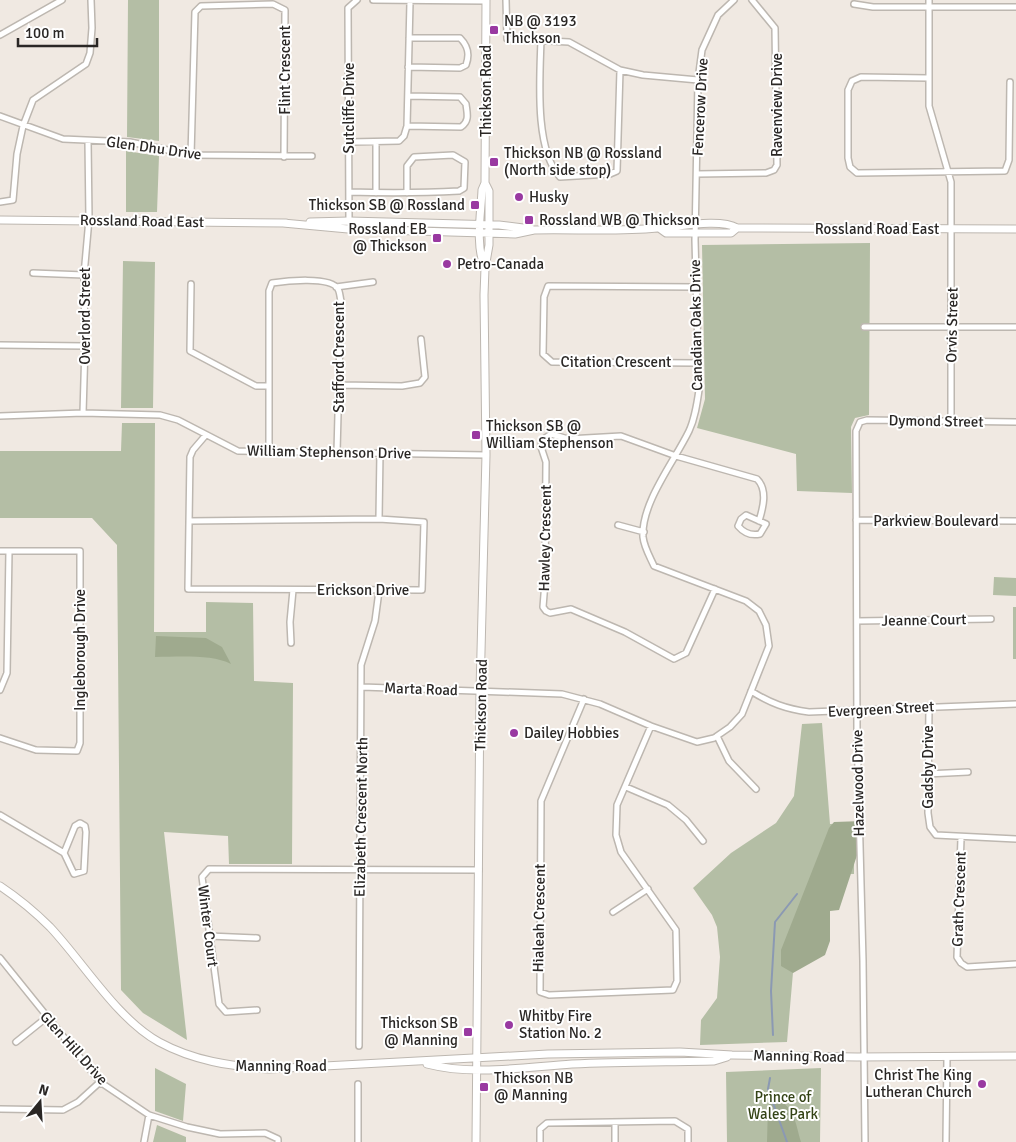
<svg xmlns="http://www.w3.org/2000/svg" width="1016" height="1142" font-family="Signika,sans-serif">
<style>
.green{fill:#b4bea5}
.forest{fill:#9faa8e}
.lines{fill:none;stroke-linecap:round;stroke-linejoin:round}
.stream{stroke:#8b99b3;stroke-width:2}
.minor-casing{stroke:#bdb7b0;stroke-width:8}
.secondary-casing{stroke:#bdb7b0;stroke-width:9}
.minor{stroke:#fff;stroke-width:5}
.secondary{stroke:#fff;stroke-width:7}
.poi-dot{fill:#9939a1;stroke:#fff;stroke-width:2}
.labels{text-anchor:middle;dominant-baseline:central;stroke-width:4;stroke-linejoin:round;paint-order:stroke}
.poi-label{font-size:15px;fill:#2a2725;stroke:#fff;text-anchor:start}
.street-label{font-size:15px;fill:#2a2725;stroke:#fff}
.park-label{font-size:15px;fill:#344316;stroke:#fff}
</style>
<rect width="100%" height="100%" fill="#f0e9e2"/>
<path class="green" d="M128 0H159V141L127 137Z
M126 151 159 156 157 212H126Z
M870 243 869 415 855 418 851 427 852 493 797 491 796 454 697 428 705 399 702 245Z
M123 261 155 262 153 408H121Z
M122 423H155L154 632H206V602L253 603 254 681 293 683 292 864H229L228 836 164 832 187 1040 143 1013 121 990 117 545 92 518H0V451H121Z
M994 577 1016 578V596L993 595Z
M1013 607H1016V659H1013Z
M822 723 830 824 854 823V874H823L794 961 787 1042 700 1045 701 1020 717 998 720 957 717 927 712 915 693 888 731 853 776 823 794 796 802 724Z
M155 1068 186 1084 183 1121 155 1111Z
M821 1068 820 1142H727L726 1072Z
M157 1125 186 1137V1142H153Z"/>
<path class="forest" d="M156 636 206 638 222 647 231 664C212 654 177 657 155 657Z
M863 821 864 834 839 910 830 911V941L825 955 793 973 781 966V950L829 828 834 822Z
M774 1098C795 1106 795 1122 801 1142H767L768 1106Z"/>
<g class="lines">
<path class="stream" d="M773 1035 771 991 775 922 797 894
M770 1078 768 1089 787 1142"/>
<defs>
<path id="minor" d="M373 0 486 1
M506 0 507 39 569 42 620 70 643 75 698 80
M929 0V106L951 182V421
M854 4 873 7H1016
M0 35 62 0
M541 39C540 77 534 149 560 177L610 174 617 171 620 70
M408 67 460 68 466 65C470 54 468 46 460 38H409
M928 78 861 77 852 81 848 90V158L850 167 857 173 1005 171 1009 160 1010 82
M0 116 63 139 130 142 191 155 312 156
M407 126 461 127C470 121 467 113 466 104L460 97 408 96
M349 142 399 141 404 136 407 126 410 2
M191 155 195 12 201 6 273 4 285 10 284 157
M697 174 766 173 774 170 777 165 775 28 752 0
M349 192C385 193 422 193 459 191L464 188 465 162 453 155 414 157 407 166V193
M376 193V142
M0 202 13 200 17 154 23 126 33 100 86 64 90 53 92 28 91 0
M349 221 348 8 357 0
M33 273 84 275
M191 284 190 351 256 386H268
M336 287 373 282
M695 287 548 286 544 297 543 354 552 362 698 363
M864 327H1016
M0 345 85 346
M340 385 402 386 420 383 425 377 421 339
M83 413 85 346 84 275 89 219 88 141
M0 416 83 413 160 415 178 420 238 451 486 455
M269 451V291L272 283C285 281 331 276 338 289 340 292 340 298 341 301L337 452
M746 515 766 524 760 534C751 536 744 533 738 526L741 519Z
M379 519 380 452
M856 520 1016 521
M189 521 379 519 424 522 422 590 188 589 190 457 193 450 205 436
M618 525 644 532
M0 551H80V743L77 751 36 750 0 738
M715 589 686 653 674 659 625 632 571 609 550 613 546 611 543 607 545 582 546 462 541 447 542 440 551 434 568 439 621 436 676 456 757 479C768 490 763 508 759 521
M857 621 991 619
M291 643 290 622 293 590
M362 687 562 694 600 704 651 726 697 742 714 738 730 727 742 714 769 646 766 625 759 611 746 601 654 566C650 557 644 547 643 537 641 503 674 462 689 431 695 418 697 404 699 390L695 240 698 80 702 50 718 15 734 0
M0 690 7 673 9 551
M751 691C770 703 786 709 809 712L1016 704
M584 699 541 801 540 992 549 995 673 990 677 981 676 930 621 852 616 835 617 805 651 726
M929 706 928 813 930 827 936 835 1016 839
M717 736 729 761 756 789
M927 774 968 772
M626 787 668 805 686 820 703 841
M0 815 64 853 74 874 84 871 86 832 85 826 80 823 75 826 64 853
M961 838 957 957 961 963 967 967 1016 964
M613 912 648 889
M209 936 257 938
M0 958 100 1082 149 1115 187 1127 220 1134 265 1133 278 1139V1142
M257 1010 226 1012 219 1004 202 877 209 869 479 870
M16 1042 46 1018
M359 1046 361 665 375 621 379 591
M358 1084V1142
M0 1109 63 1110 78 1102 100 1082
M144 1142 149 1115
M540 1142V1129L547 1123 675 1121 688 1129V1142
M615 1142V1122
M865 1142 863 961 857 731 856 431 860 422 867 420 1016 422
M946 1142 947 1057"/>
<path id="secondary" d="M0 220 286 223
M310 222 349 221 499 225 531 229
M283 223 348 229 515 234 534 230C574 229 617 232 657 228 677 227 720 218 737 228L1016 229
M659 228 666 233H731L737 228
M485 268C475 245 481 214 482 190L485 183 486 0
M0 886C18 898 35 912 50 927 83 962 117 1019 159 1042 194 1061 230 1066 269 1069L548 1054 680 1052 732 1055 857 1057 1016 1056
M427 1064C473 1076 525 1067 572 1064 619 1062 667 1062 714 1061L727 1057
M476 1142 480 691 486 455 484 295 485 268 489 245V191L485 183"/>
</defs>
<use href="#minor" class="minor-casing"/>
<use href="#secondary" class="secondary-casing"/>
<use href="#minor" class="minor"/>
<use href="#secondary" class="secondary"/>
</g>
<g class="poi-dot">
<rect x="489" y="25" width="10" height="10" rx="2.5"/>
<rect x="489" y="157" width="10" height="10" rx="2.5"/>
<circle cx="519" cy="197" r="5"/>
<rect x="470" y="200" width="10" height="10" rx="2.5"/>
<rect x="524" y="215" width="10" height="10" rx="2.5"/>
<rect x="432" y="233" width="10" height="10" rx="2.5"/>
<circle cx="447" cy="264" r="5"/>
<rect x="471" y="430" width="10" height="10" rx="2.5"/>
<circle cx="514" cy="733" r="5"/>
<circle cx="509" cy="1025" r="5"/>
<rect x="463" y="1027" width="10" height="10" rx="2.5"/>
<circle cx="982" cy="1084" r="5"/>
<rect x="479" y="1082" width="10" height="10" rx="2.5"/>
</g>
<g class="labels">
<g class="poi-label">
<text x="504" y="21">NB @ 3193<tspan x="504" dy="17">Thickson</tspan></text>
<text x="504" y="153">Thickson NB @ Rossland<tspan x="504" dy="17">(North side stop)</tspan></text>
<text x="529" y="197">Husky</text>
<text x="465" y="205" text-anchor="end">Thickson SB @ Rossland</text>
<text x="539" y="220">Rossland WB @ Thickson</text>
<text x="427" y="229" text-anchor="end">Rossland EB<tspan x="427" dy="17">@ Thickson</tspan></text>
<text x="457" y="264">Petro-Canada</text>
<text x="486" y="426">Thickson SB @<tspan x="486" dy="17">William Stephenson</tspan></text>
<text x="524" y="733">Dailey Hobbies</text>
<text x="519" y="1016">Whitby Fire<tspan x="519" dy="17">Station No. 2</tspan></text>
<text x="458" y="1023" text-anchor="end">Thickson SB<tspan x="458" dy="17">@ Manning</tspan></text>
<text x="972" y="1075" text-anchor="end">Christ The King<tspan x="972" dy="17">Lutheran Church</tspan></text>
<text x="494" y="1078">Thickson NB<tspan x="494" dy="17">@ Manning</tspan></text>
</g>
<g class="street-label">
<text transform="translate(285 70) rotate(-90)">Flint Crescent</text>
<text transform="translate(486 91) rotate(-90)">Thickson Road</text>
<text transform="translate(777 105) rotate(-90)">Ravenview Drive</text>
<text transform="translate(700 107) rotate(-87)">Fencerow Drive</text>
<text transform="translate(349 108) rotate(-90)">Sutcliffe Drive</text>
<text transform="translate(154 148) rotate(8)">Glen Dhu Drive</text>
<text transform="translate(142 221) rotate(1)">Rossland Road East</text>
<text x="877" y="229">Rossland Road East</text>
<text transform="translate(85 316) rotate(-90)">Overlord Street</text>
<text transform="translate(696 325) rotate(-91)">Canadian Oaks Drive</text>
<text transform="translate(952 325) rotate(-89)">Orvis Street</text>
<text transform="translate(339 357) rotate(-90)">Stafford Crescent</text>
<text x="616" y="362">Citation Crescent</text>
<text transform="translate(936 421) rotate(1)">Dymond Street</text>
<text transform="translate(329 452) rotate(1)">William Stephenson Drive</text>
<text x="936" y="521">Parkview Boulevard</text>
<text transform="translate(545 538) rotate(-89)">Hawley Crescent</text>
<text x="363" y="590">Erickson Drive</text>
<text transform="translate(924 620) rotate(-1)">Jeanne Court</text>
<text transform="translate(80 650) rotate(-90)">Ingleborough Drive</text>
<text transform="translate(421 689) rotate(2)">Marta Road</text>
<text transform="translate(481 705) rotate(-89)">Thickson Road</text>
<text transform="translate(881 709) rotate(-3)">Evergreen Street</text>
<text transform="translate(928 767) rotate(-90)">Gadsby Drive</text>
<text transform="translate(858 783) rotate(-91)">Hazelwood Drive</text>
<text transform="translate(361 817) rotate(-89)">Elizabeth Crescent North</text>
<text transform="translate(959 899) rotate(-88)">Grath Crescent</text>
<text transform="translate(539 918) rotate(-89)">Hialeah Crescent</text>
<text transform="translate(208 926) rotate(83)">Winter Court</text>
<text transform="translate(74 1048) rotate(48)">Glen Hill Drive</text>
<text transform="translate(799 1056) rotate(1)">Manning Road</text>
<text x="281" y="1066">Manning Road</text>
</g>
<g class="park-label">
<text x="783" y="1097">Prince of<tspan x="783" dy="17">Wales Park</tspan></text>
</g>
</g>
<g transform="translate(40 1102) rotate(18)" stroke="#ffffff" stroke-width="4" paint-order="stroke">
<path d="M0-4L9 19L0 12L-9 19Z" fill="#2a2725"/>
<text y="-8" font-size="14" font-weight="bold" text-anchor="middle" fill="#2a2725">N</text>
</g>
<path d="M18 38v8h79v-8" fill="none" stroke="#2a2725" stroke-width="2.5"/>
<text x="25" y="38" font-size="15" fill="#2a2725" stroke="#ffffff" stroke-width="4" paint-order="stroke">100 m</text>
</svg>
